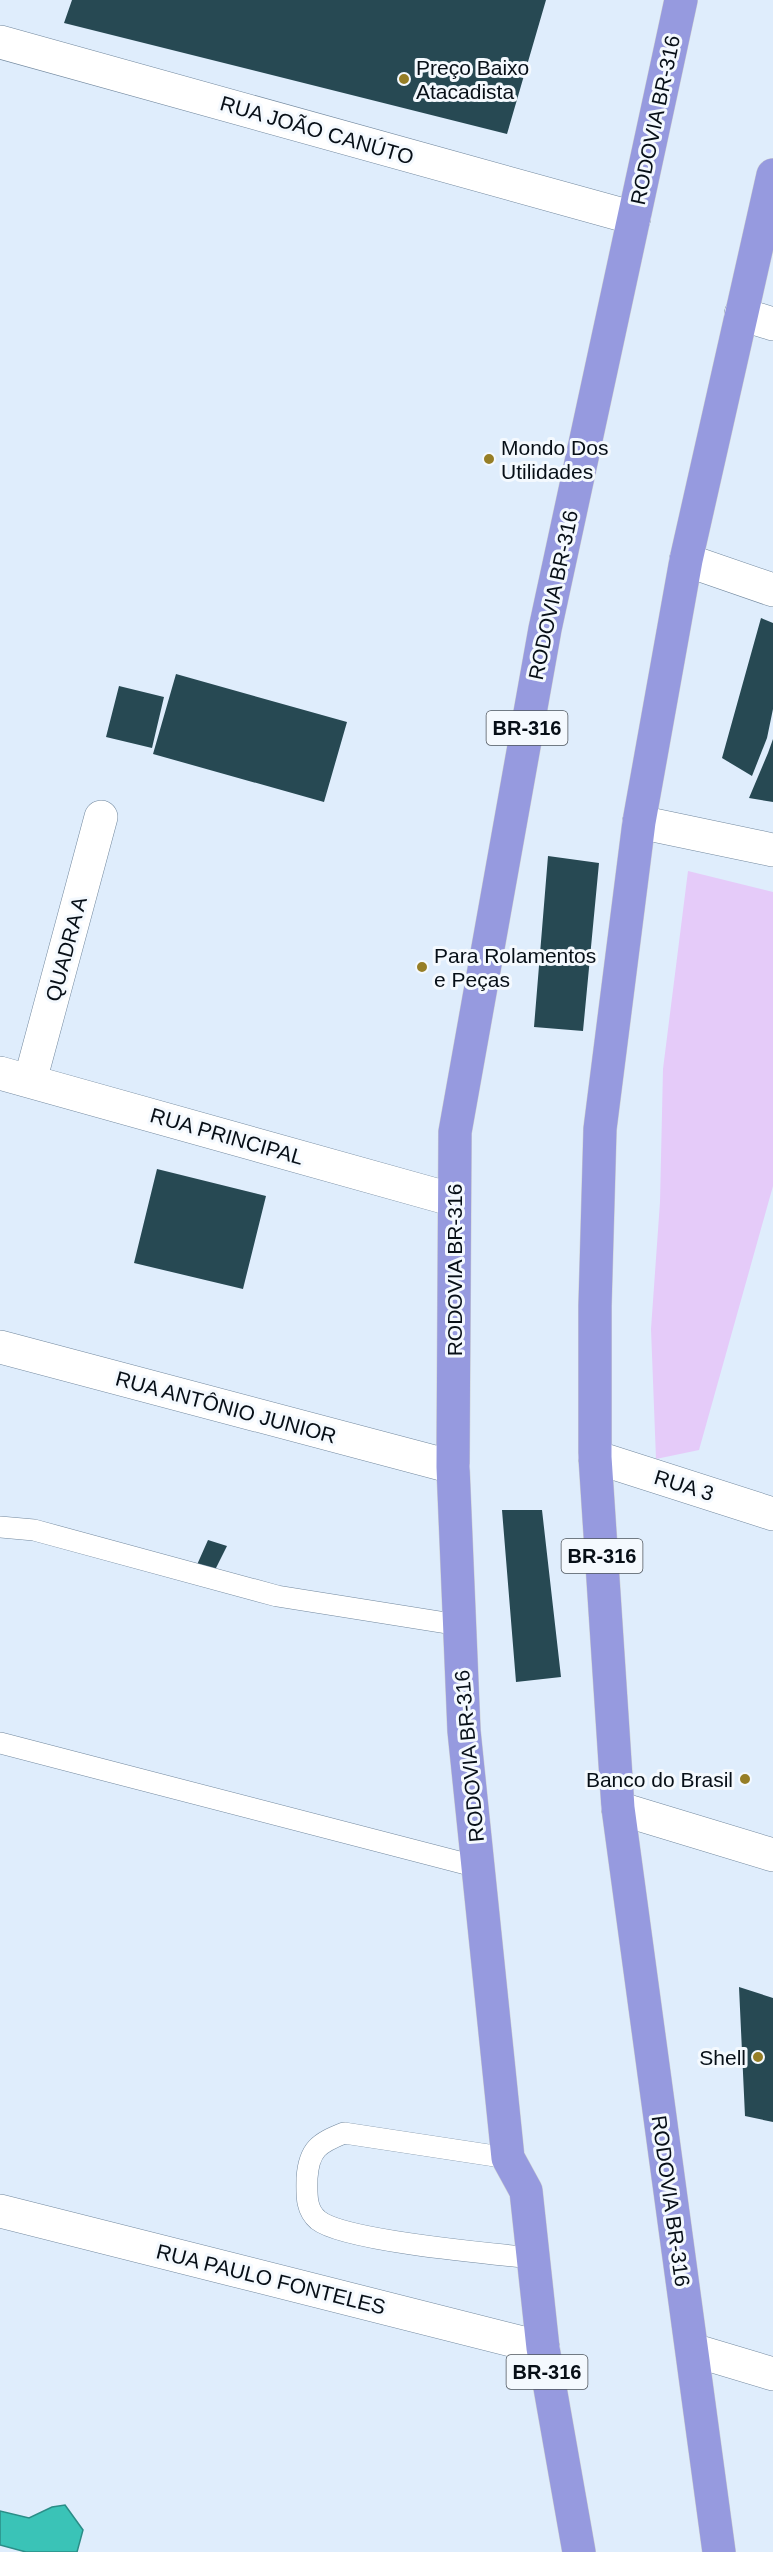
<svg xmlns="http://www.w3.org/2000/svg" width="773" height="2552" font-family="Helvetica,sans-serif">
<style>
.green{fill:#e5cbf9}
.water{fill:#3ac3b7;stroke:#2b8d87;stroke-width:1.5}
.building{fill:#274953}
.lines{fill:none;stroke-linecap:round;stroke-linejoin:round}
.service-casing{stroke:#72889e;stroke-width:22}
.minor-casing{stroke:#72889e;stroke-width:34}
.tertiary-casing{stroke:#72889e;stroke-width:34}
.trunk-casing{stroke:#cdcfd1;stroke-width:34}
.service{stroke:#fff;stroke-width:21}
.minor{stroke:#fff;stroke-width:33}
.tertiary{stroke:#fff;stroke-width:33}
.trunk{stroke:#969adf;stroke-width:33}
.poi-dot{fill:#967e26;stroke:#f4f9fe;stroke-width:2}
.labels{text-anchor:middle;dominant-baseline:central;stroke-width:6;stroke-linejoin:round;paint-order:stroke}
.shield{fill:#f4f9fe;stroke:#4e555c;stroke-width:1.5}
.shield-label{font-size:20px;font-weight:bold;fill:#070f17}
.poi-label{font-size:21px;fill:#070f17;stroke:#f4f9fe;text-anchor:start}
.street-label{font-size:21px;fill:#070f17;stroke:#f4f9fe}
</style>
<rect width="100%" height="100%" fill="#dfedfc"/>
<path class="green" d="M688 871 773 892V1186L699 1450 656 1459 651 1329 660 1202 663 1069Z"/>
<path class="water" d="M65 2505 83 2530 77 2552H26L0 2545V2511L29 2518 52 2507Z"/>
<path class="building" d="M72 0H546L507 134 64 23Z
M761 618 773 623V709L767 738 752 776 722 758Z
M176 674 347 722 324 802 153 754Z
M119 686 164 697 152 748 106 737Z
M773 739V802L749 798 768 753Z
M548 856 599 863 583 1031 534 1027Z
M157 1169 266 1196 243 1289 134 1263Z
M502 1510H542L561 1677 516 1682Z
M208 1540 227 1546 214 1572 196 1567Z
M739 1987 773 1998V2122L745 2116Z"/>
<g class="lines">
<defs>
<path id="service" d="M0 1527 34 1530 277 1596 459 1625
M0 1743 478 1867
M508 2158 344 2133C319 2143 309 2149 307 2178 307 2193 305 2209 318 2220 344 2241 494 2254 534 2258"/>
<path id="minor" d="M0 42 634 218
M741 314 773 324
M686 560 773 590
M0 1073 454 1200
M30 1081 101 817
M0 1347 453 1467
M595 1457 773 1514
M618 1808 773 1855
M0 2211 543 2348
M693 2350 773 2374"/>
<path id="tertiary" d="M639 822 773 850"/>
<path id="trunk" d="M579 2552 543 2348 526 2191 508 2158 464 1731 453 1467 455 1132 545 629 681 0
M719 2552 618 1808 595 1457V1306L600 1129 639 822 686 560 773 175"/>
</defs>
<use href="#service" class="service-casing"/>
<use href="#minor" class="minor-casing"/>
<use href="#tertiary" class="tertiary-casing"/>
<use href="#trunk" class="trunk-casing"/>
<use href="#service" class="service"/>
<use href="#minor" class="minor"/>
<use href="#tertiary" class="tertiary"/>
<use href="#trunk" class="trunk"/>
</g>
<g class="poi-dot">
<circle cx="404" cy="79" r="6"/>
<circle cx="489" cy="459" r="6"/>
<circle cx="422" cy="967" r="6"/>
<circle cx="745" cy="1779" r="6"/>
<circle cx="758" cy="2057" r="6"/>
</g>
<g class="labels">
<g class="shield">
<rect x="486.5" y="711" width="81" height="34" rx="4.5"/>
<rect x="561.5" y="1539" width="81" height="34" rx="4.5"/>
<rect x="506.5" y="2355" width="81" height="34" rx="4.5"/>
</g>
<g class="shield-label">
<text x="527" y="728">BR-316</text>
<text x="602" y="1556">BR-316</text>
<text x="547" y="2372">BR-316</text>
</g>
<g class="poi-label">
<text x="416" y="67">Preço Baixo<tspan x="416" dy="24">Atacadista</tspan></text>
<text x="501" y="447">Mondo Dos<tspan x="501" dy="24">Utilidades</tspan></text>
<text x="434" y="955">Para Rolamentos<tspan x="434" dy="24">e Peças</tspan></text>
<text x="733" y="1779" text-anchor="end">Banco do Brasil</text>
<text x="746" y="2057" text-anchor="end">Shell</text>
</g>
<g class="street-label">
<text transform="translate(655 120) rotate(-78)">RODOVIA BR-316</text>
<text transform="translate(317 130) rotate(16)">RUA JOÃO CANÚTO</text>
<text transform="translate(553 595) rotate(-78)">RODOVIA BR-316</text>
<text transform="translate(66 949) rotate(-75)">QUADRA A</text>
<text transform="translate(227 1136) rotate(16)">RUA PRINCIPAL</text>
<text transform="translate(454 1270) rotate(-90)">RODOVIA BR-316</text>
<text transform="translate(226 1407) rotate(15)">RUA ANTÔNIO JUNIOR</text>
<text transform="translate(684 1485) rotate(17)">RUA 3</text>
<text transform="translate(469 1756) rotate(-95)">RODOVIA BR-316</text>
<text transform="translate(671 2201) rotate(82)">RODOVIA BR-316</text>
<text transform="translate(271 2279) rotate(14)">RUA PAULO FONTELES</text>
</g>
</g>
</svg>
